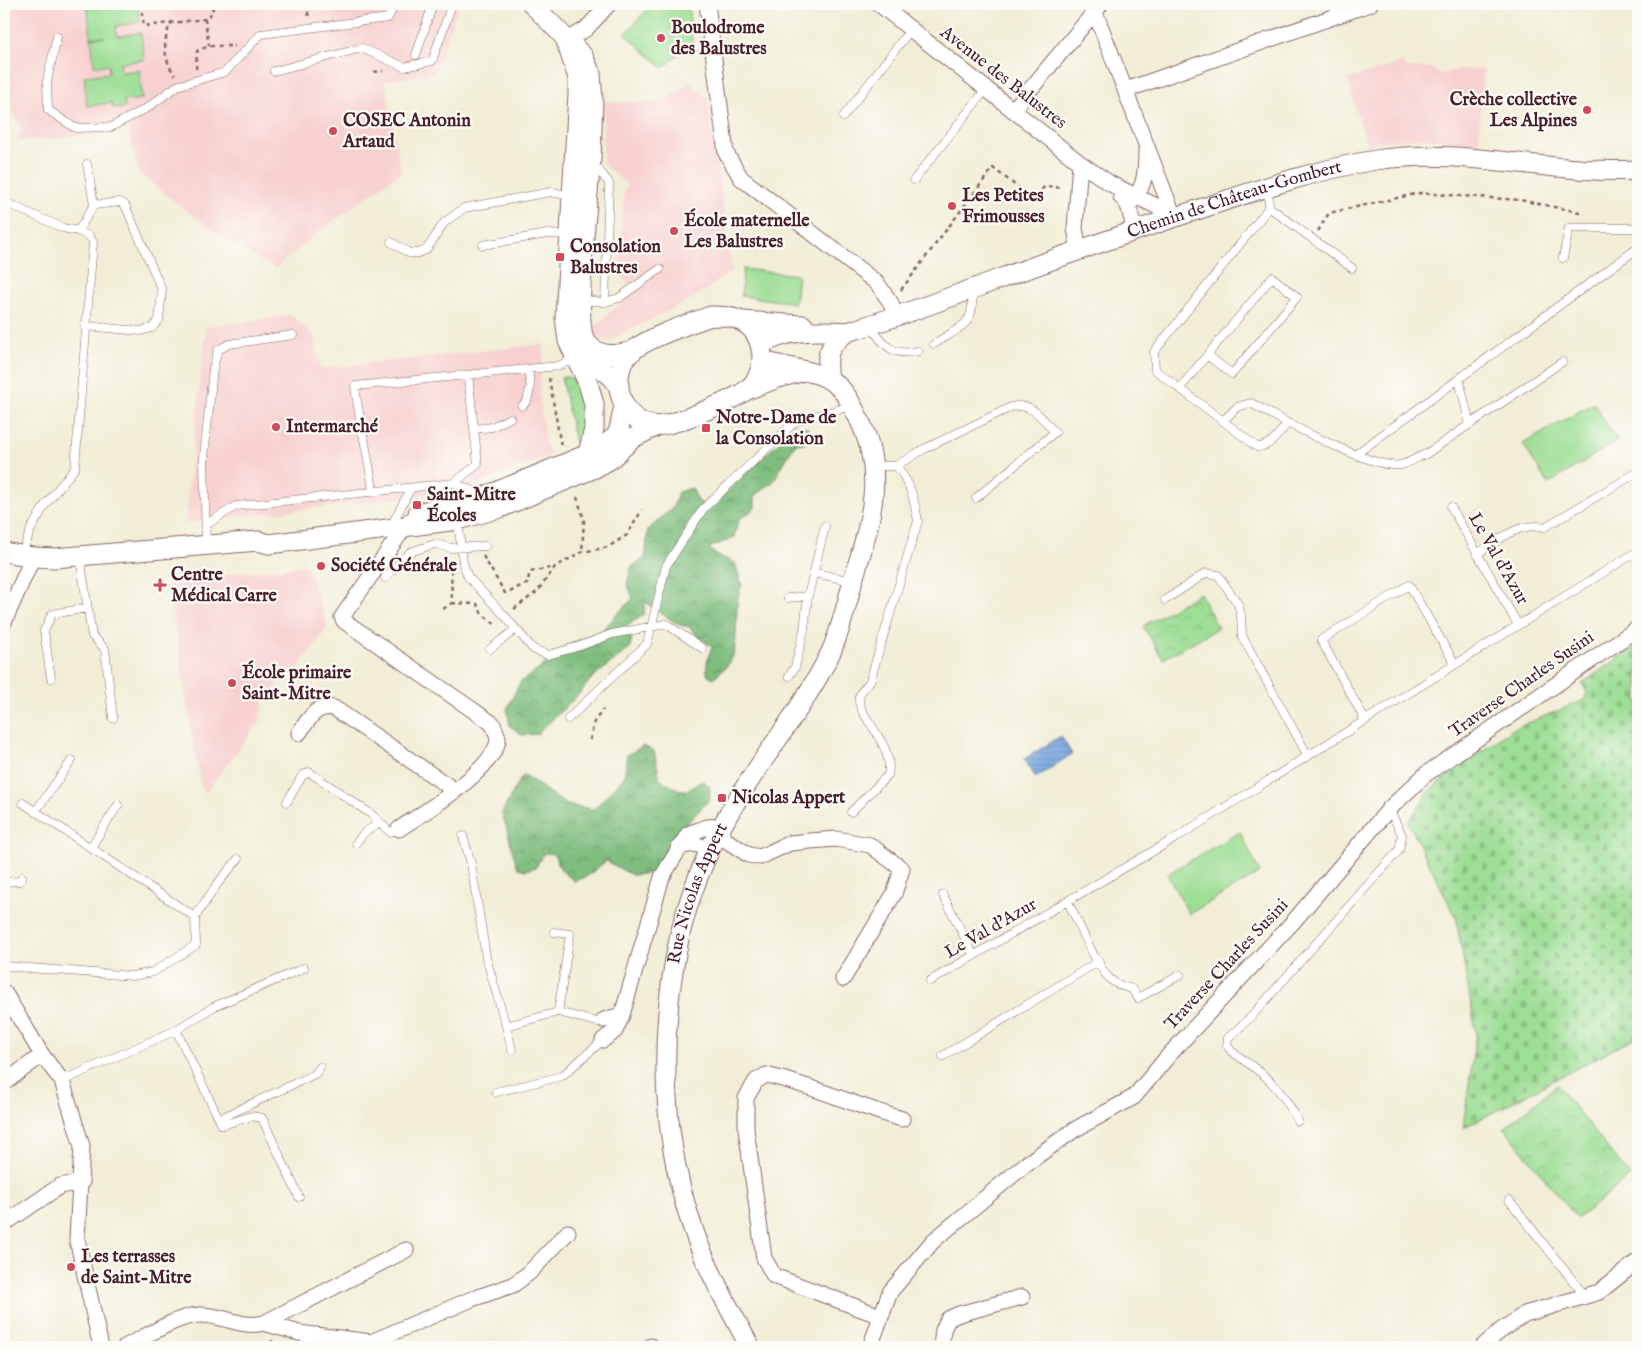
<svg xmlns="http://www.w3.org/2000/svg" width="1642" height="1351" font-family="'IM FELL English',serif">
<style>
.built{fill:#f7d0cf}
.grass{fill:url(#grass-dots);stroke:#747e60}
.forest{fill:url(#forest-crowns);stroke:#646e54}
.cemetery{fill:url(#cemetery-stones);stroke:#747e60}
.park{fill:url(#park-crowns);stroke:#747e60}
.pitch{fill:#9dde95;stroke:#747e60}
.water{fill:url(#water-rules);stroke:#606286}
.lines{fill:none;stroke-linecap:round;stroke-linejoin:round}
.service-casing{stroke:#846767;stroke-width:9}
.minor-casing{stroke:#846767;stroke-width:17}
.tertiary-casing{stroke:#846767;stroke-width:21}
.path{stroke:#846767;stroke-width:2.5;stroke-dasharray:4 4;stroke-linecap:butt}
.service{stroke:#fff;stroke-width:8}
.minor{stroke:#fff;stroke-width:15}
.tertiary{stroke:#fff;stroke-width:19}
.poi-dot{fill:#d1495b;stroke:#fdfcf7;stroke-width:2}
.labels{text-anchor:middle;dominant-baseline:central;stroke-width:4.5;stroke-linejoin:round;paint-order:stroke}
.poi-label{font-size:18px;font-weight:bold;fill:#4a1f2b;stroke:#fdfcf7;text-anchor:start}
.street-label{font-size:18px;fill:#4a1f2b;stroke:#fdfcf7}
</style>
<defs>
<pattern id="grass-dots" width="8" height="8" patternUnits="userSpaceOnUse" patternTransform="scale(1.25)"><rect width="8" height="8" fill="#9dde95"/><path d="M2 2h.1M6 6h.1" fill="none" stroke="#89be81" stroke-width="1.8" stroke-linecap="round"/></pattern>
<pattern id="forest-crowns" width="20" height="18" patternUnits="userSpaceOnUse" patternTransform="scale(1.25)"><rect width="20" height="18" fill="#7ebd7e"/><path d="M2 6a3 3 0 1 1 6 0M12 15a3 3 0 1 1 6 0" fill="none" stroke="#699967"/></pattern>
<pattern id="cemetery-stones" width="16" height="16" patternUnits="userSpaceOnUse" patternTransform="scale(1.25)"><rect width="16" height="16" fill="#9dde95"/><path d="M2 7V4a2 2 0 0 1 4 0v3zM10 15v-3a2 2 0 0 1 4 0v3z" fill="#89be81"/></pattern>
<pattern id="park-crowns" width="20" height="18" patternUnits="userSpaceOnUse" patternTransform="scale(1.25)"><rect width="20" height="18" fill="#9dde95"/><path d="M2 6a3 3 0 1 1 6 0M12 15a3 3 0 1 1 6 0" fill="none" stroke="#89be81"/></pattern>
<pattern id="water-rules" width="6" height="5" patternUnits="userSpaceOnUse" patternTransform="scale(1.25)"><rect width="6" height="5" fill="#76a6e0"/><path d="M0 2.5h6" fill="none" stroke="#6387b6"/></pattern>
</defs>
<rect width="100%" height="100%" fill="#fdfcf7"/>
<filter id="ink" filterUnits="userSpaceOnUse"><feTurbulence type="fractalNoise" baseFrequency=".02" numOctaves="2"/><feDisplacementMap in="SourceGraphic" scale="10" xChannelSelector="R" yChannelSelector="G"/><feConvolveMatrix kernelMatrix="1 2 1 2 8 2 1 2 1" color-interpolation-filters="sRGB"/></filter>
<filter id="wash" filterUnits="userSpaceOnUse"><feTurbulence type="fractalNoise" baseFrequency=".0096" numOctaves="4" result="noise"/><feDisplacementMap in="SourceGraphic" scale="20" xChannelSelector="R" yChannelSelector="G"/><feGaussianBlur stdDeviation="1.12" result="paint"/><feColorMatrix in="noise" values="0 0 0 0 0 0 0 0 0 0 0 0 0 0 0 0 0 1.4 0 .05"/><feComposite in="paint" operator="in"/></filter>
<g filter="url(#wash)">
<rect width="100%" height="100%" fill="#f1edd6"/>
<path class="built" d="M4 4H459L435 73 385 81 401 172 313 236 275 269 219 235 139 174 128 128 56 139 17 141 21 128 4 98Z
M1404 62 1406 68H1431L1440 74 1456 70 1483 69 1479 144 1419 138 1381 142 1367 146 1347 79Z
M689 82 707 97 732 271 691 300 608 341 594 334 593 328 633 292 620 274 624 191 628 186 603 163 604 102H665Z
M290 315 314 335 320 369 544 344 539 393 545 441 551 455 469 488 451 492 185 523 206 327Z
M307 566 328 627 298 668 289 669 269 696 262 706 260 721 205 793 202 789 193 744 168 581Z"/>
<path class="grass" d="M561 377C591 374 588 424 579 442L575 443Z"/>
<path class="forest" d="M797 425 808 428 805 443 795 444 773 482 755 495V508L739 520 734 537 709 548 716 555 735 563 742 586C733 599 740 639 732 658 730 665 719 673 713 678L707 674V661L712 646 696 636 690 627 679 625 645 602 644 615 624 627 628 636 632 638 630 648 592 678 580 693 537 734 522 735 510 726 507 709 520 682 538 670 567 645 601 631 633 598 627 584 631 567 645 558 648 530 673 507 678 492 692 488 698 501 710 508Z
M643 746 654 751 660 779C668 784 680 793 690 789 695 786 697 783 703 781L710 787V799L672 839 655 873 632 875 606 861 586 877 574 881 561 870 554 854 544 853 536 867 526 870 518 868C511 850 509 832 502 813L517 784 524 775 567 805 594 809 624 777 627 755Z"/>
<path class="cemetery" d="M1638 645V1036L1463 1128 1476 1033 1456 917 1408 822 1432 788 1511 730 1584 700 1587 693 1582 683Z"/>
<path class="park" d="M1200 593 1218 628 1163 659 1143 626Z
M1557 1085 1630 1176 1577 1219 1504 1128Z"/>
<path class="pitch" d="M87 4H138L140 22 116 26 117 36 141 33 144 60 120 63 121 72 139 70 142 99 124 101 125 108H113L112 103 87 106 84 76 109 73 108 65 94 66 91 38 105 37H91Z
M652 4H674L689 10 692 42 663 68 625 34Z
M743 269 798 275 795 303 741 296Z
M1594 403 1617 441 1548 484 1523 444Z
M1240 832 1260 873 1189 914 1167 874Z"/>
<path class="water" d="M1061 736 1072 754 1036 778 1024 759Z"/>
</g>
<g filter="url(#ink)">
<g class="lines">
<defs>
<path id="service" d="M57 37 47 81 48 110 75 128 111 127 147 108 177 86 225 72 261 34 388 18 395 4
M416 55 433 4
M274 71 362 48 404 67 432 61 452 4
M843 117 911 29
M87 164 94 205
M594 164 609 183 605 302
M914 180 987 88
M1268 188 1269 207 1260 219 1154 352 1155 370 1223 421 1237 407 1251 403C1279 419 1373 470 1401 465 1409 463 1418 457 1426 454L1562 362
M4 202 63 228 78 231 89 236 93 242 75 468 45 505 31 529 22 554
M1269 207 1352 268
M78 231 94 205 120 202 125 205 162 290 159 320 152 328 141 331 85 326
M391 242 409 253H418L426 250 431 243 444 223 464 208 551 192 571 196
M483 245 547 234 570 235
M1563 258 1569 228H1638
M581 300 605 302 619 298 660 269
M870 326C884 345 892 357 918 351
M934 344C960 327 977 325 971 291
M528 369 530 383
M1459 379 1470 425
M1180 388 1272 277 1297 297 1232 374 1207 355
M522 406 527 401 530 389
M1223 421 1257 447C1271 447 1279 433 1287 424
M474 429 492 427 510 418
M1356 454 1638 248
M896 466 924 449 1011 407C1033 402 1041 418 1055 432L976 498
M454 483 478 464 468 375
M436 485 439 509
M373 492C369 456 359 422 355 386L558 366 575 358
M1451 507 1518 625
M458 521 463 563 468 577 505 616 533 649 548 655 580 646 612 634 666 624 702 648
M207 524 236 506 454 483 480 494
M391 526 411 488
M206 544 204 458 213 368 218 350 229 344 293 335
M1477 554C1497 541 1520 521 1545 527L1638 472
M80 557 92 636 105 649 113 718
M815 573 852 581
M385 578 410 552 435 544 451 548 485 546
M788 598 808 596
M1165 600 1206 573 1218 575 1238 604 1241 615 1242 636 1308 756
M490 649 516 629
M789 676 795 667 804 630 808 596 825 526
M51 678 44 631 52 614 87 608
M568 719 647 644 666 566 703 509 796 421 852 406
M1365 720 1321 640 1409 585 1455 664
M287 802 302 776 309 772 371 814 390 832 399 829
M23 803 195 917
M35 812 72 760
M851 812 888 775C895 743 856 715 859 697 860 691 867 686 870 681L918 521C914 499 911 483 896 466H874
M463 836 471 864 486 957 506 1026
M356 843 365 832 380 823
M95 851 94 842 118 805
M4 882 20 881 22 877
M943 895 974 956
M1068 902C1078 921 1096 967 1111 980 1117 985 1124 987 1132 989L1138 998 1180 975
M554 932 570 934 558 1012 597 1022 604 1020
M4 966 133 976 153 972 196 945 195 917 218 883 238 859
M930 981 1174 839 1638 551
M176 1030 222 1125 252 1116 262 1118 299 1197
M512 1050 506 1026 558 1012
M943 1056 1099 961
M62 1081 176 1030 213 1007 304 968
M496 1092 562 1076 603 1040
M219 1119 315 1074 320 1067
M1298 1121C1279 1084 1264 1074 1231 1051L1227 1045 1228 1038 1251 1017 1399 850 1402 835 1389 809
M1509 1200 1585 1296"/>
<path id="minor" d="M707 4 726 153 741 178 877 283 891 303 895 317
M879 4 1080 163 1075 228 1079 251
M1095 12 1174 217
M566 41 586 29 609 4
M1126 90 1370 4
M1014 109 1101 4
M1080 163 1111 184 1156 206 1174 217
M1121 197 1128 205 1135 231
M1128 205C1145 191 1146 172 1146 150
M4 622 33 557
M299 733C309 719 316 704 334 708L454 790
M399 829C423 813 496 769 498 739 498 735 494 729 493 724L344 621 342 617 409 521
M718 835 749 855 760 857 790 843 810 841 836 839 870 845 902 869 894 894 843 979
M679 847 695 844 710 849
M4 992 42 1055 62 1081 82 1146 77 1239 101 1347
M604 1020 622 1015 662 877 688 834 707 827 722 826
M603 1040 615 1031 622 1015
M4 1083 42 1055
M4 1224 60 1186 82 1182
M880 1316 774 1276 764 1258 746 1129V1098L756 1081 766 1075C812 1085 856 1106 902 1119
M264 1323 299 1333 371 1342 472 1299 513 1285 529 1273 568 1232
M125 1347C145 1337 177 1316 199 1315 222 1314 241 1329 264 1323L406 1250
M649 1347 651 1346
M870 1347 890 1292 933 1241 1026 1164 1074 1130 1134 1097 1169 1055 1293 922 1389 809 1426 774 1638 628
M941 1347 943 1330 948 1319 959 1314 1022 1297
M1482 1347 1500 1331 1525 1314 1599 1292 1638 1261"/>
<g id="tertiary">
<path d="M532 4 583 56 591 74 593 101C592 120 592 139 591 158 589 190 573 319 585 340 596 358 615 356 633 351"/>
<path d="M566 41 578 78V94L565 318 568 341 588 383 594 404V429L588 454"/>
<path d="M711 316C721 316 731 316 741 321 766 334 769 371 748 389 736 399 685 420 668 424 626 436 603 379 631 352 646 338 691 323 711 316Z"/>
<path d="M741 321 803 325"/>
<path d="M760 345C787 329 817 330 847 332"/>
<path d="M576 357C593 365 610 370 619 387"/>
<path id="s1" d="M829 380C826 356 826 347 847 332 898 317 949 298 999 279 1068 254 1138 229 1209 206 1263 188 1319 169 1376 160 1463 146 1551 175 1638 170"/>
<path d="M747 390 778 378 800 372"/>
<path d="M418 513 486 496 600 449 618 434 624 406"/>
<path d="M4 552 33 557 54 558 258 541 269 544 458 520 500 508 595 468 611 459 633 438 655 427"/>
<path id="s2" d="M750 1347C731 1311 710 1275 696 1237 661 1142 658 1037 679 939 689 894 708 849 731 810 762 757 803 709 830 654 840 633 846 607 852 584 869 525 888 476 858 417 853 407 848 396 840 388 821 368 787 370 762 360"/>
</g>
</defs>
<use href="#service" class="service-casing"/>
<use href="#minor" class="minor-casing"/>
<use href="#tertiary" class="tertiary-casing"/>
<path class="path" d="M141 4 144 26 205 19 213 12 212 4
M306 4 309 17
M205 19 209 46
M172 21C162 40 163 59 175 75
M196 69 197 51 209 46H235
M374 72 383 71
M1318 231 1329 213 1420 193 1520 200 1579 212V217
M901 290 993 168 1033 199 1045 186 1063 188
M549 378 561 446
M577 497 584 520 582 552
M483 556 505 593C514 592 518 585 527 584L530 572 555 567
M452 603 477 604 482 614 496 625
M443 609 452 603 451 565
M514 609 538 591 555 567 582 552 608 547 627 535 642 510
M590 740 594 722 603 709
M272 1340V1347"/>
<use href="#service" class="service"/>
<use href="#minor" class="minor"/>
<use href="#tertiary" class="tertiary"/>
</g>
</g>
<g class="poi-dot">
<circle cx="661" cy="38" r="5"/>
<circle cx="1587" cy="110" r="5"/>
<circle cx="333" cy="131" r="5"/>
<circle cx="952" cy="206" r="5"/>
<circle cx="674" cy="231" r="5"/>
<rect x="555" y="252" width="10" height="10" rx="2.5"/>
<circle cx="276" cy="427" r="5"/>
<rect x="701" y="423" width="10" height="10" rx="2.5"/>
<rect x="412" y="500" width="10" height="10" rx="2.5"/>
<circle cx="321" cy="566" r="5"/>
<path d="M157.5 577.5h5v5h5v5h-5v5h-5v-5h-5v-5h5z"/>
<circle cx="232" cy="683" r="5"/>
<rect x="717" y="793" width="10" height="10" rx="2.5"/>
<circle cx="71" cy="1267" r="5"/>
</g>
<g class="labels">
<g class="poi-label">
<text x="671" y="28">Boulodrome<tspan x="671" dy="21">des Balustres</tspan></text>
<text x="1577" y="100" text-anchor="end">Crèche collective<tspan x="1577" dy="21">Les Alpines</tspan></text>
<text x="343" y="121">COSEC Antonin<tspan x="343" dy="21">Artaud</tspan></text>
<text x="962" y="196">Les Petites<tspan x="962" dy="21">Frimousses</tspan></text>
<text x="684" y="221">École maternelle<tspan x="684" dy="21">Les Balustres</tspan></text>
<text x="570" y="247">Consolation<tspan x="570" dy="21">Balustres</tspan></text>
<text x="716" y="418">Notre-Dame de<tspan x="716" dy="21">la Consolation</tspan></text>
<text x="286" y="427">Intermarché</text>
<text x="427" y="495">Saint-Mitre<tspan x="427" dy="21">Écoles</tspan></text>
<text x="331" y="566">Société Générale</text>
<text x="171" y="575">Centre<tspan x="171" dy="21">Médical Carre</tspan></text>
<text x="242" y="673">École primaire<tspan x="242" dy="21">Saint-Mitre</tspan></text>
<text x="732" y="798">Nicolas Appert</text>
<text x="81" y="1257">Les terrasses<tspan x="81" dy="21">de Saint-Mitre</tspan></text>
</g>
<g class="street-label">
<text transform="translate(1003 78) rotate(38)">Avenue des Balustres</text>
<text stroke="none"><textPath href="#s1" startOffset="465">Chemin de Château-Gombert</textPath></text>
<text transform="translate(1498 559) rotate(60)">Le Val d'Azur</text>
<text transform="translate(1522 685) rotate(-35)">Traverse Charles Susini</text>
<text stroke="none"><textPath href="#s2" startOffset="474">Rue Nicolas Appert</textPath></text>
<text transform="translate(991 929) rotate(-30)">Le Val d'Azur</text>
<text transform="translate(1227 965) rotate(-47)">Traverse Charles Susini</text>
</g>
</g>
<rect width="1642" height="1351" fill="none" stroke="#fdfcf7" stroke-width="20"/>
</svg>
